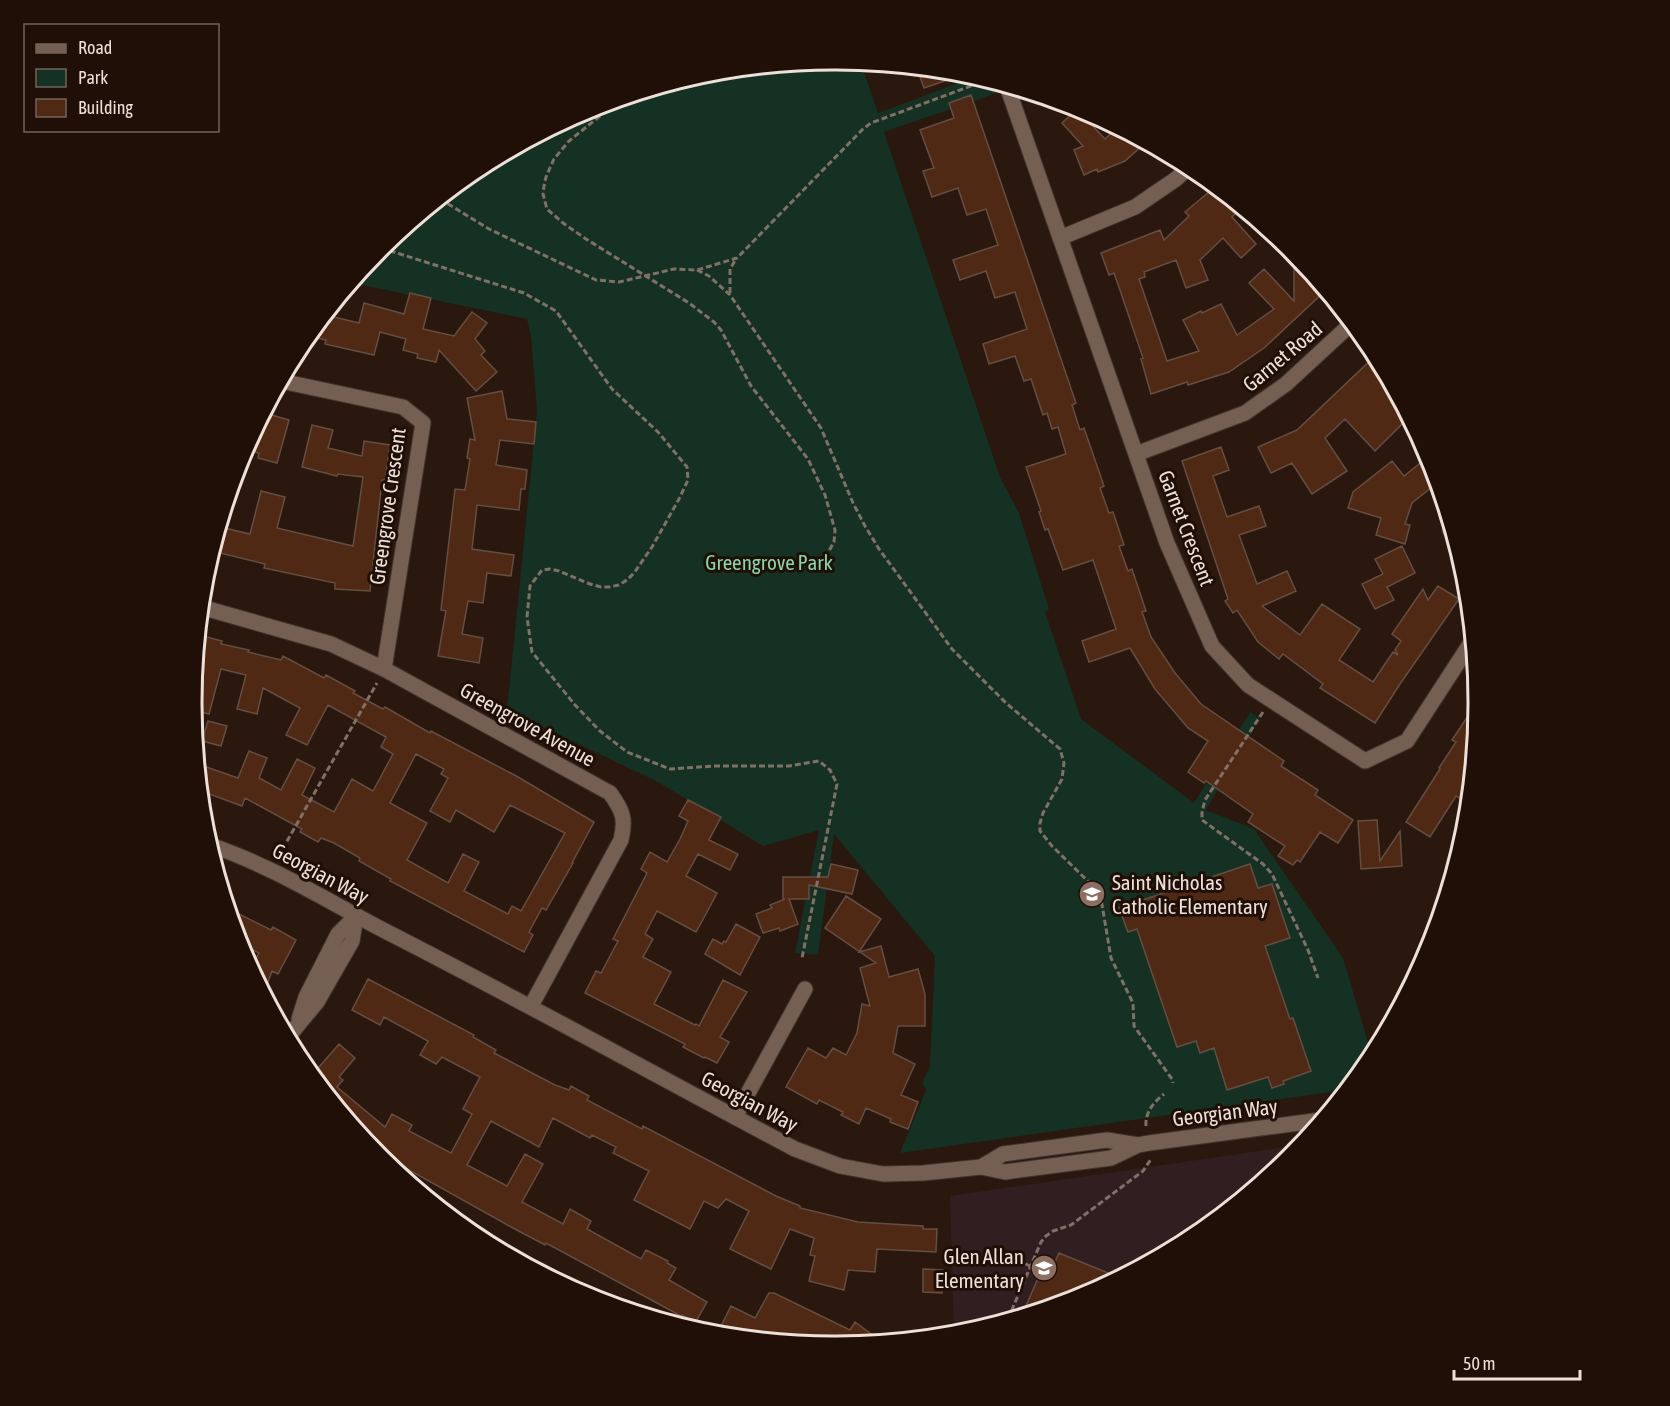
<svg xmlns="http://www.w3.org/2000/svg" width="1670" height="1406" font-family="'Asap Condensed',sans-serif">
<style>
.education{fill:#311e21}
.green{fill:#143123}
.building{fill:#4f2913;stroke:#644e43;stroke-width:1.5;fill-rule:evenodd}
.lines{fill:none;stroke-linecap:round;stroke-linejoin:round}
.minor-casing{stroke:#423430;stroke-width:17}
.tertiary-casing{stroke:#423430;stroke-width:17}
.path{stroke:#807067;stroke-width:3;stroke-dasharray:6 3;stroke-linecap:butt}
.minor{stroke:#755f53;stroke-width:15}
.tertiary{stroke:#755f53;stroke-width:15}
.labels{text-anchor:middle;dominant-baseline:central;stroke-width:6;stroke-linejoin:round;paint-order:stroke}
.street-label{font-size:21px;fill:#ede0d9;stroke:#200f06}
.park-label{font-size:21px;fill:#88d6ae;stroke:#200f06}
.poi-label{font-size:21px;fill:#ede0d9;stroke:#200f06;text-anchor:start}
.rim{fill:none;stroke:#ede0d9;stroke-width:3}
</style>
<rect width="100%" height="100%" fill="#2a180e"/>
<path class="education" d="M1300 1145 1289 1158 1192 1238 1081 1297 954 1334 950 1196Z"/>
<path class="green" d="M835 60 861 63 878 113 974 77 988 81 997 93 884 132 1000 477 1019 513 1049 609 1045 612 1081 719 1194 803 1250 712 1260 718 1206 810 1254 829 1343 958 1372 1056 1345 1090 900 1153 926 1090 922 1083 930 1067 935 956 834 834 818 955 795 953 819 830 763 846 658 782 507 710 537 411 531 337 527 319 352 283 381 248 478 168 589 109 710 72Z"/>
<path class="building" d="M917 68 961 72 965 74 924 88Z
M971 95 1076 403 1072 405 1080 430 1084 428 1104 486 1100 488 1109 513 1113 512 1124 545 1119 546 1128 571 1132 569 1146 611 1142 612 1151 637 1175 673 1201 704 1284 761 1281 766 1318 790 1315 795 1353 820 1338 843 1320 832 1300 862 1297 860 1293 865 1278 856 1285 846 1248 822 1253 814 1206 781 1204 783 1188 772 1208 741 1188 728 1155 689 1130 648 1089 662 1082 641 1116 629 1093 560 1063 570 1048 529 1045 530 1039 512 1041 511 1026 467 1066 454 1058 427 1052 429 1047 413 1043 415 1031 379 1024 381 1015 356 989 364 983 344 1027 329 1015 292 995 298 986 271 960 280 953 260 998 245 986 209 967 215 958 188 932 197 923 171 934 168 920 130 954 118 949 103Z
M1077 109 1105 139 1117 128 1145 143 1125 161 1098 172 1097 169 1084 175 1074 150 1083 146 1062 123Z
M1215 187 1241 208 1232 217 1256 244 1241 258 1223 238 1200 260 1208 280 1186 288 1176 260 1144 272 1145 277 1139 279 1167 361 1199 351 1183 320 1201 311 1202 313 1221 304 1237 335 1274 309 1249 283 1264 269 1294 301V269L1301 262 1325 291 1264 348 1229 372 1188 385 1187 382 1151 394 1141 359 1143 358 1121 293 1114 273 1109 275 1101 253 1160 230 1164 240 1189 216 1185 212Z
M410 293 431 298 423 329 454 336 472 312 487 323 475 339 485 351 481 355 497 372 476 391 439 350 436 362 417 358 418 354 403 350 406 339 380 332 374 355 325 344 326 340 313 337 315 328 326 315 359 323 364 303 404 314Z
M1375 356 1408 418 1375 451 1345 419 1325 438 1347 471 1312 494 1292 463 1271 473 1258 447 1297 430Z
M502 391 507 419 536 422 534 444 500 440 496 465 527 470 525 489H521L519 510 477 505 472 549 514 555 511 576 487 573 483 603 468 601 462 634 483 638 479 663 438 656 446 611 441 610 455 489 465 490 470 459 467 458 470 439 475 440 467 398Z
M265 413 289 420 277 463 258 458 259 453 245 450Z
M312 425 333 430 328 448 362 456 364 441 390 445 385 480H382L370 591 335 589V583L264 568 265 564 212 551 220 527 250 534 261 491 285 497 277 528 353 546 363 477 338 474 337 476 302 467Z
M1221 447 1229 470 1213 476 1227 517 1259 506 1266 526 1239 535 1257 584 1287 571 1296 591 1262 606 1300 635 1322 604 1360 629 1339 660 1373 682 1393 652 1398 655 1395 650 1401 641 1392 634 1423 589 1428 600 1438 586 1459 599 1400 684 1375 723 1320 688 1323 684 1283 654 1279 659 1258 642 1237 610 1233 613 1225 601 1228 599 1182 461Z
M1429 456 1437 483 1412 503 1405 524 1410 525 1405 544 1376 535 1381 518 1348 508 1353 492 1392 461 1404 476Z
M1402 546 1415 573 1387 587 1394 600 1375 609 1362 584 1383 574 1375 559Z
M203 636 222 641 221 644 249 650 248 652 281 660 283 656 324 678 326 675 355 691 353 693 383 709 385 707 430 733 431 731 518 777 594 822 572 863H573L546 910 542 908 529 932 533 935 524 952 390 881 391 879 359 861 360 858 334 843 321 838 318 842 300 832 302 829 245 798 242 806 201 791 198 764 238 778 249 751 267 758 259 778 281 790 297 759 315 768 302 795 334 812 352 779 373 791 393 754 381 747 386 737 328 705 307 745 286 735 300 708 263 688 257 714 237 709 246 675 221 669 209 714 193 710V692L201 663 196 662 199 637ZM416 754 444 769 441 774 448 778 430 811 450 822 456 810 494 832 510 805 565 833 521 911 512 906 508 914 464 891 479 862 463 854 448 883 407 860 427 823 390 803Z
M1478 701 1468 804 1456 796 1430 837 1406 822 1440 769 1439 768 1456 742 1452 740Z
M208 721 227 726 221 746 202 741Z
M688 800 721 817 709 840 738 854 730 870 698 854 686 876 717 893 707 912 696 932 657 911 645 934 653 939 643 957 671 972 654 1004 695 1025 696 1024 699 1026 723 980 747 992 720 1037 729 1042 717 1063 705 1057 704 1058 683 1047 685 1044 585 993 596 971 601 973 618 941 613 939 647 873 641 869 650 852 667 862 680 839 688 821 679 816Z
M1377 820 1380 861 1400 831 1402 866 1361 869 1358 821Z
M831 864 858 870 852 894 809 885V899H789L798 924 780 931 779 928 763 933 756 914 772 908 770 905 785 899H783V877H828Z
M1250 864 1258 888 1272 884 1290 938 1265 946 1290 1019 1293 1018 1311 1071 1283 1081 1284 1084 1272 1088 1268 1077 1227 1090 1214 1048 1200 1053 1196 1041 1177 1047 1137 929 1128 932 1119 908Z
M846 896 881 919 859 952 881 946 889 977 918 969 925 994V1026H898L893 1053 915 1064 901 1095 918 1102 908 1129 890 1122 891 1119 866 1108 859 1124 841 1115 843 1112 819 1100 817 1104 786 1087 808 1048 826 1058 833 1048 846 1055 857 1033 862 1004 870 1006 860 968 876 963 825 928Z
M229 909 271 930 273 927 296 940 278 974 272 971 264 993 251 967 259 953 239 943Z
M736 924 760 937 740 975 705 954 713 939 722 944 724 941 726 942Z
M368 979 474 1035 473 1037 496 1050 494 1053 555 1085 569 1090 571 1086 589 1096 587 1100 642 1129 643 1126 776 1196 800 1206V1208L858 1222 923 1226V1229H937L936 1252 877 1249 875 1272 848 1270 844 1290 809 1281 815 1256 810 1255 814 1238 790 1229 771 1269 730 1249 749 1211 726 1199 718 1208 704 1201 690 1229 634 1200 649 1171 613 1153 616 1147 592 1135 590 1138 553 1118 539 1147 491 1121 467 1165 507 1186 525 1154 543 1164 522 1202 563 1224 570 1209 591 1221 587 1229 641 1259 646 1250 668 1261 667 1263 676 1268 669 1280 707 1302 695 1323 682 1315 681 1316 546 1243 545 1245 513 1228 375 1151 312 1075 339 1044 355 1058 339 1077 343 1080 337 1087 385 1127 392 1114 412 1125 409 1131 451 1153 472 1114 463 1109 480 1077 442 1057 436 1064 420 1055 428 1041 384 1017 380 1025 352 1010Z
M1059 1253 1118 1277 1081 1297 1022 1315 1042 1269 1050 1273Z
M923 1269 943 1270 942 1293 923 1292Z
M769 1293H774L850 1330 855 1322 871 1334 864 1343 835 1346 717 1334 731 1306 755 1318Z"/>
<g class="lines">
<defs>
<path id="minor" d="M1007 86 1167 543 1212 646 1248 685 1365 761 1407 741 1472 641
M1060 238 1135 207 1176 179 1189 167
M281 381 403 407 423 423 384 669
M1136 454 1245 413 1286 384 1351 324
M1450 530H1451
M201 607 331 644 384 669 610 793C623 811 626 819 621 840L531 1006
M735 1117 805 989"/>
<path id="tertiary" d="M210 845C275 867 332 904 393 935 528 1004 661 1078 795 1149L840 1166 883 1174 923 1173 981 1167 1005 1172 1111 1158 1138 1145 1149 1143 1321 1120
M299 1019 306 997 338 934 356 916
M288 1037 317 1002 352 941 356 916
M981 1167 1003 1154 1107 1140 1138 1145"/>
</defs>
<use href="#minor" class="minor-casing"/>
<use href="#tertiary" class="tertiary-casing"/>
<path class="path" d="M621 99 569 141 554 159 546 177 544 186 543 194 547 209 563 223 586 239 689 303 714 322 721 330 751 386 808 459 825 495 835 530 834 542 824 560 812 570
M440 199 489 229 596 280 619 282 674 269 697 270 737 258 863 129 871 123 987 80
M381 248 524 293 556 311 612 389 658 432 687 467 688 480 679 499 652 547 634 573 627 580 619 585 609 587H601L590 584 559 571 550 569 542 570 530 586 527 617 532 652 575 705 600 731 627 752 670 769 715 766H789L819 761 830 770 837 784 802 958
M697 270 709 276 730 295 821 428 853 503 865 526 879 549 952 649 1006 703 1060 749 1064 763 1062 779 1043 813 1040 823V831L1052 846 1100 893 1111 958 1133 1003 1134 1026 1172 1079 1173 1083
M730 293V269L736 259
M1263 712 1205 800 1202 812V820L1263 864 1272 874 1308 950 1318 978
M278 857 377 683
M1146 1126C1145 1112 1154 1102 1164 1094
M1009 1256 1030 1266
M1008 1319 1041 1242 1046 1236 1053 1231 1071 1225 1143 1171 1151 1159"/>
<use href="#minor" class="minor"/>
<use href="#tertiary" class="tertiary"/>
</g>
<defs>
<symbol id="school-disc" viewBox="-11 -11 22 22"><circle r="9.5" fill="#8d6e63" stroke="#200f06"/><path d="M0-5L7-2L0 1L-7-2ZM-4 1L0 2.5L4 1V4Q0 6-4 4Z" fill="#fff"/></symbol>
</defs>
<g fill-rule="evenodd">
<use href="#school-disc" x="1077" y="879" width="30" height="30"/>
<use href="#school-disc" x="1029" y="1253" width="30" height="30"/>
</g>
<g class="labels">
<g class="street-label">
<text transform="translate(1282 356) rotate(-40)">Garnet Road</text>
<text transform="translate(387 506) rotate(-82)">Greengrove Crescent</text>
<text transform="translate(1187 528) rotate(69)">Garnet Crescent</text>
<text transform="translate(528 724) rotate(29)">Greengrove Avenue</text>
<text transform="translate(321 873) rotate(28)">Georgian Way</text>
<text transform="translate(750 1101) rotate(28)">Georgian Way</text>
<text transform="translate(1225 1112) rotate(-7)">Georgian Way</text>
</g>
<g class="park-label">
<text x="769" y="562">Greengrove Park</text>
</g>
<g class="poi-label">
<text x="1112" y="882">Saint Nicholas<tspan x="1112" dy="24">Catholic Elementary</tspan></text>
<text x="1024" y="1256" text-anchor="end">Glen Allan<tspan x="1024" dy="24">Elementary</tspan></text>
</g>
</g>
<path d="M0 0H1670V1406H0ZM834 70H836A632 632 0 0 1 1468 702V704A632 632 0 0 1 836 1336H834A632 632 0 0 1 202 704V702A632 632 0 0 1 834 70Z" fill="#200f06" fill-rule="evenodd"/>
<path class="rim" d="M834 70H836A632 632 0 0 1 1468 702V704A632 632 0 0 1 836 1336H834A632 632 0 0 1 202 704V702A632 632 0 0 1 834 70Z"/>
<rect x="24" y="24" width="195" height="108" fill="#200f06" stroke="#72635a" stroke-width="1.5"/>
<rect x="36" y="44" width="30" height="9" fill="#755f53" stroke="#72635a" stroke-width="1.5"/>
<text x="78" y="54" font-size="18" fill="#ede0d9">Road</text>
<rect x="36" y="69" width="30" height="18" fill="#143123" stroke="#72635a" stroke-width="1.5"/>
<text x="78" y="84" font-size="18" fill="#ede0d9">Park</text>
<rect x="36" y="99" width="30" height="18" fill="#4f2913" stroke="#72635a" stroke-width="1.5"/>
<text x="78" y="114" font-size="18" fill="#ede0d9">Building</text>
<path d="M1454 1370v9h126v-9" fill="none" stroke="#ede0d9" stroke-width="3"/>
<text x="1463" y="1370" font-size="18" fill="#ede0d9" stroke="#200f06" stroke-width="4.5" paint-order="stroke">50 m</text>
</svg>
